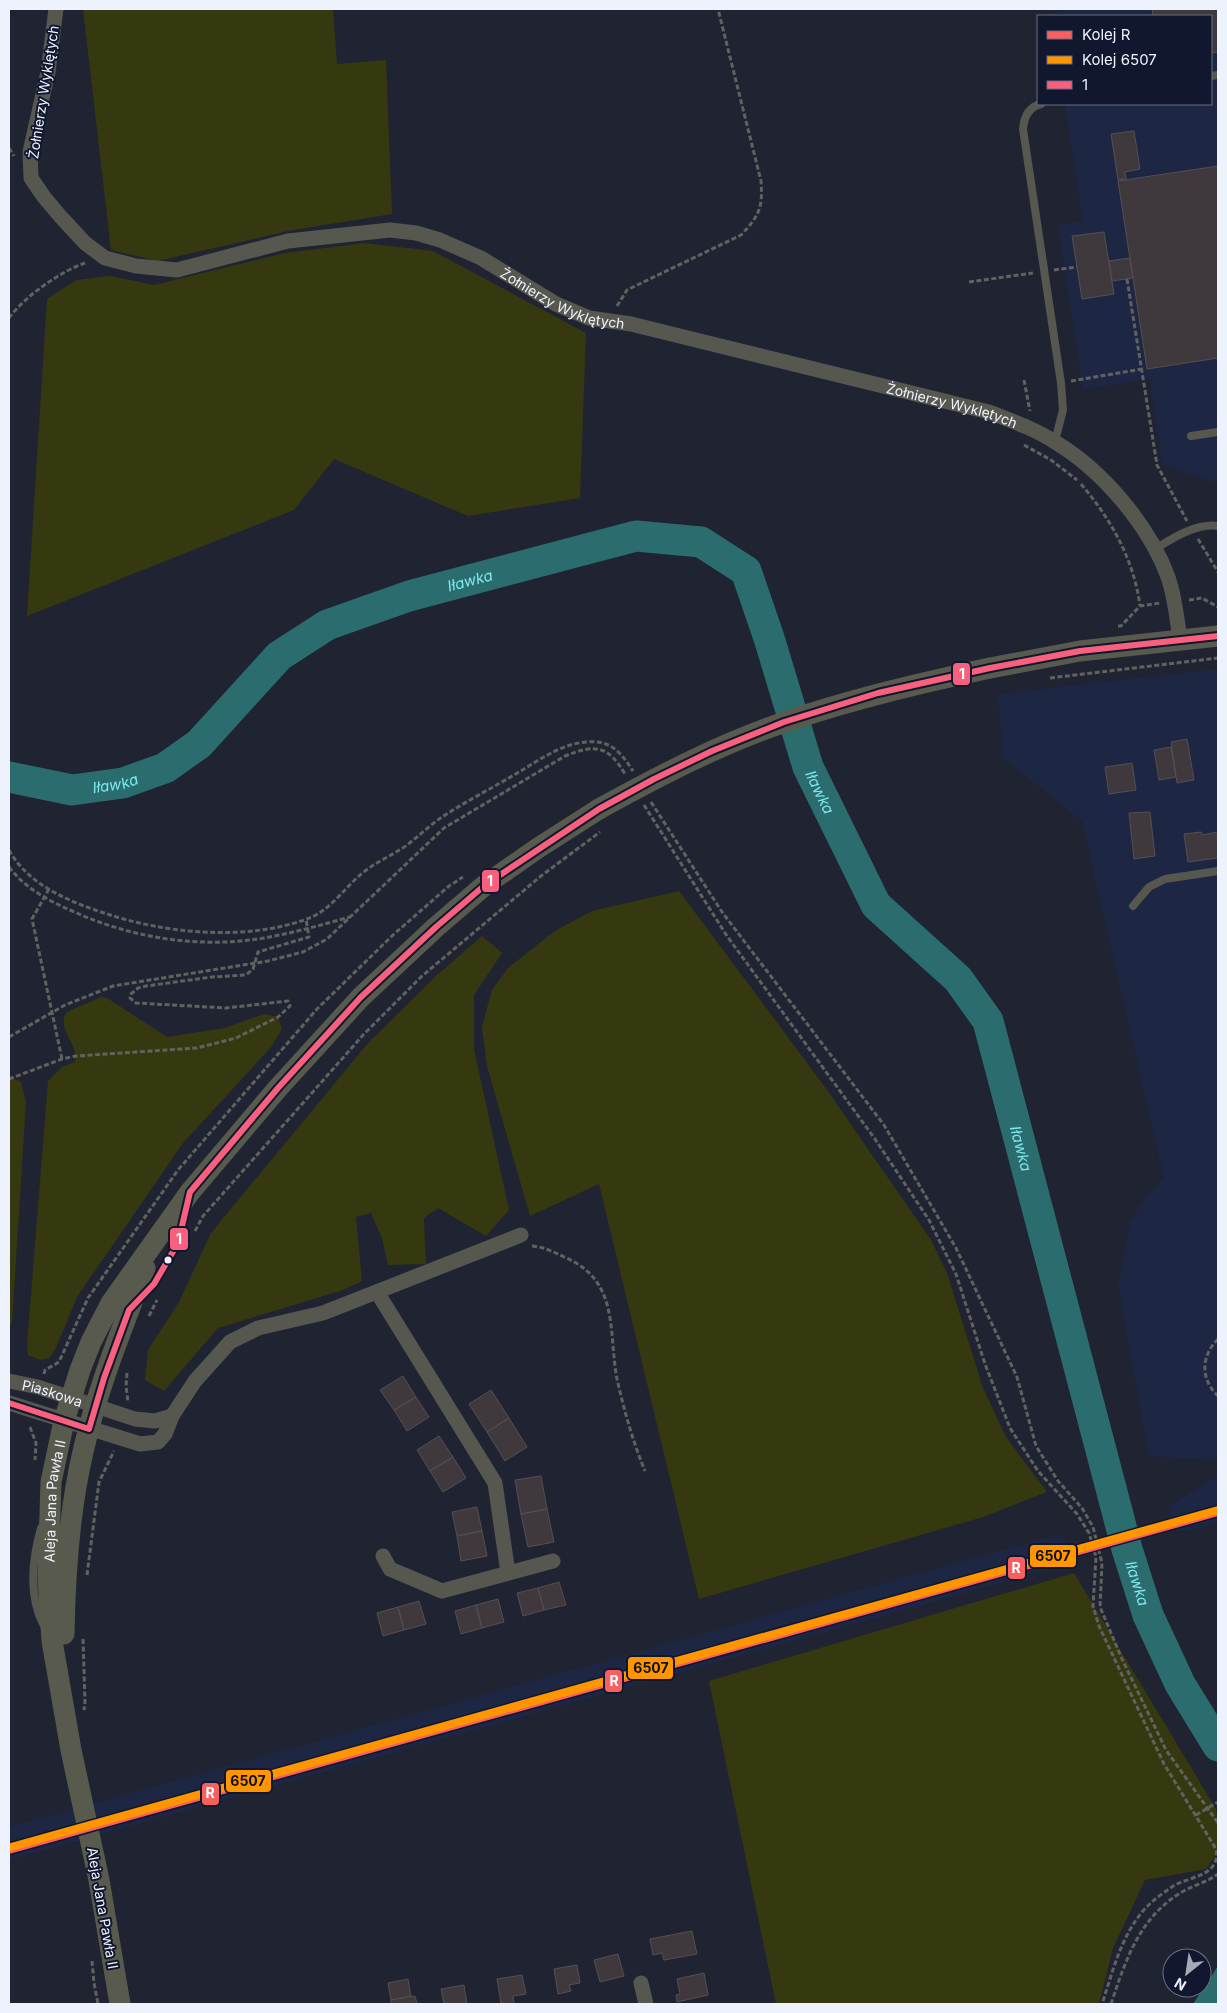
<svg xmlns="http://www.w3.org/2000/svg" width="1227" height="2013" font-family="Inter,sans-serif">
<style>
.built{fill:#1d2743}
.green{fill:#36390f}
.water{fill:#2b6c6f}
.lines{fill:none;stroke-linecap:round;stroke-linejoin:round}
.river{stroke:#2b6c6f;stroke-width:31}
.building{fill:#3f393e;stroke:#554f54}
.path{stroke:#616260;stroke-width:3;stroke-dasharray:5 2.5;stroke-linecap:butt}
.lane{stroke:#56574f;stroke-width:8}
.street{stroke:#56574f;stroke-width:15}
.secondary{stroke:#585a4d;stroke-width:21}
.secondary-bridge{stroke:#585a4d;stroke-width:21}
.bus-1-casing{stroke:#10172f;stroke-width:10}
.bus-1{stroke:#f8607d;stroke-width:6}
.rail-1-casing{stroke:#10172f;stroke-width:11}
.rail-2-casing{stroke:#10172f;stroke-width:11}
.rail-1{stroke:#f86060;stroke-width:8}
.rail-2{stroke:#ff9500;stroke-width:8}
.bus-dot{fill:#eef2fc;stroke:#10172f;stroke-width:2}
.labels{text-anchor:middle;dominant-baseline:central;stroke-width:4;stroke-linejoin:round;paint-order:stroke}
.street-label{font-size:14px;fill:#eef2fc;stroke:#10172f}
.water-label{font-size:15px;font-style:italic;fill:#7ce8ec;stroke:#10172f}
.line-badge{stroke:#10172f;stroke-width:2}
.badge-label{font-size:14px;text-anchor:middle;font-weight:bold;fill:#fff}
.pale-badge-label{font-size:14px;text-anchor:middle;font-weight:bold;fill:#111}
</style>
<rect width="100%" height="100%" fill="#202432"/>
<path class="built" d="M1075 9H1218V484L1162 464 1150 379 1083 389 1058 225 1083 221 1065 104H1211V16H1051V13Z
M1218 669V1460L1149 1456 1118 1285 1130 1222 1147 1195 1164 1178 1082 821 1003 758 998 694Z
M1218 1476V1522L1187 1531 1175 1530 1169 1509 1173 1504Z
M1057 1535 1065 1538 1071 1560 1066 1562 1065 1565 9 1860V1827Z"/>
<path class="green" d="M83 9H333L337 64 386 60 392 214 288 231 158 261 111 250Z
M365 243 433 251 586 333 580 498 468 516 334 459 294 510 27 616 47 299 76 280 110 276 154 285 285 253Z
M679 891 825 1087 931 1240 947 1273 983 1388 1006 1437 1047 1492 983 1517 699 1599 599 1184 530 1216 487 1066 482 1027 492 990 508 968 555 931 592 911Z
M482 936 502 953 474 995V1049L509 1210 486 1236 438 1208 424 1218 426 1264 388 1265 382 1238 371 1213 356 1217 362 1281 343 1290 218 1328 164 1391 145 1380 148 1350 179 1302 211 1233 368 1043 436 976Z
M101 997 107 998 167 1037 225 1028 264 1014 278 1017 282 1029 272 1046 183 1143 77 1297 55 1350 49 1358 40 1360 28 1355 27 1345 48 1081 62 1067 75 1062C79 1043 55 1029 67 1012Z
M9 1077 21 1082 26 1102 12 1323 9 1328Z
M1074 1573 1216 1809 1218 1824V1852L1206 1869 1145 1880 1113 1948 1099 2004H776L709 1681Z"/>
<path class="water" d="M1218 1966V2004H1193Z"/>
<g class="lines">
<path class="river" id="s1" d="M9 777 72 790 123 783 165 768 199 744 279 656 327 625 409 596 636 536 701 542 746 571 769 638 808 767 876 905 958 979 988 1021 1127 1549 1148 1615 1180 1684 1218 1746"/>
</g>
<path class="building" d="M1152 9H1218V52L1211 53V16H1153Z
M1134 131 1140 169 1125 172 1126 179 1118 180 1111 134Z
M1218 166V358L1147 369 1118 181Z
M1104 232 1114 294 1082 299 1072 236Z
M1130 258 1133 278 1112 281 1109 261Z
M1187 739 1194 780 1177 783 1171 742Z
M1171 747 1176 777 1159 780 1154 750Z
M1132 763 1136 790 1109 794 1105 767Z
M1150 812 1155 856 1134 859 1129 813Z
M1201 832 1202 835 1218 832V858L1188 862 1184 834Z
M403 1376 416 1397 394 1410 380 1390Z
M491 1390 509 1418 487 1432 469 1404Z
M416 1397 429 1417 407 1431 394 1410Z
M509 1418 527 1447 505 1461 487 1432Z
M439 1436 453 1457 430 1471 417 1450Z
M453 1457 466 1478 443 1492 430 1471Z
M541 1476 547 1509 521 1514 515 1480Z
M477 1507 482 1531 457 1536 452 1512Z
M547 1509 554 1542 528 1547 521 1514Z
M482 1531 487 1556 461 1561 457 1536Z
M559 1582 566 1605 544 1610 538 1588Z
M538 1588 544 1610 523 1616 517 1593Z
M498 1599 504 1622 482 1628 476 1605Z
M419 1601 426 1624 404 1630 398 1607Z
M476 1605 482 1628 461 1634 455 1611Z
M398 1607 404 1630 383 1636 377 1613Z
M692 1931 697 1954 664 1960 662 1953 653 1955 650 1939Z
M618 1954 624 1976 600 1982 594 1960Z
M577 1965 580 1983 569 1985 571 1991 558 1994 554 1969Z
M704 1973 708 1995 677 2002 676 1995 680 1994 677 1979Z
M522 1975 526 1994 513 1996 514 2004H501L497 1979Z
M408 1979 411 1996 391 2000 388 1983Z
M464 1985 467 2004H444L441 1989Z
M415 1996 417 2004H391V2000Z"/>
<g class="lines">
<path class="path" d="M9 148 14 156
M1054 270 1077 267
M1127 279 1157 465 1187 521
M969 282 1033 273
M617 306 627 290 741 235C759 216 763 208 761 181L718 9
M9 318C24 297 61 271 85 263
M1024 380 1030 411
M1071 381 1142 369
M1024 445 1051 460 1077 480
M1081 484C1111 519 1134 560 1140 606
M1198 539 1218 572
M1189 600 1202 598 1218 607
M1118 626H1121L1140 606 1160 603
M1050 678 1218 658
M651 802 722 912 884 1125 956 1248 1017 1377 1036 1446 1058 1481 1082 1508 1093 1527 1102 1563 1100 1607 1122 1659 1166 1750 1218 1823
M644 805 727 936 875 1139 929 1220 956 1274 985 1364 1010 1428 1038 1471 1077 1514 1089 1533 1096 1557 1093 1606 1099 1626 1164 1764 1216 1849C1221 1875 1192 1876 1175 1885 1167 1890 1159 1896 1153 1901 1123 1927 1114 1968 1102 2004
M9 850C28 885 70 902 107 914 168 934 246 941 307 919 332 910 345 886 365 871 378 861 393 855 407 845 419 836 430 825 442 817 465 802 490 789 514 775 531 765 548 753 567 746 576 743 587 741 596 742 614 743 624 757 633 771
M9 867C24 887 47 900 70 910 130 938 199 949 264 938 293 933 321 925 350 917
M49 889 32 919 62 1059
M9 1037 65 1005 113 986 268 961 303 952 327 939 444 828 565 756C595 744 608 745 625 774
M9 1079 62 1059 76 1056 197 1048 236 1038 278 1017 290 1006 288 1001 226 1008 136 1003 130 998 131 994 138 988 146 986 212 977 246 975 253 969 258 952 309 937 306 919
M195 1231 203 1216 364 1034 422 976 541 876 600 832
M532 1246C544 1247 554 1252 564 1257 620 1280 608 1331 617 1379 624 1410 633 1442 645 1471
M149 1316 157 1300
M1218 1339C1201 1356 1200 1379 1218 1396
M127 1373 126 1386 128 1402
M44 1374 45 1370 59 1362 88 1298 178 1170 317 1009 393 935 449 886 463 877
M30 1427 36 1443 35 1460
M87 1575 99 1482 114 1451
M83 1639 85 1702 84 1710
M1196 1815 1218 1802
M92 1961 94 1983 98 2004
M1111 2004C1125 1962 1138 1921 1177 1895 1190 1886 1206 1883 1218 1874"/>
<path class="lane" d="M1211 76 1218 75
M1041 104C1029 107 1024 117 1023 129L1061 383 1063 410 1055 441
M1191 436 1218 432
M1155 549C1173 538 1196 523 1218 526
M1133 906 1149 887 1165 879 1218 871
M141 1298 154 1284 178 1243 187 1208
M41 1528C32 1560 28 1596 44 1626"/>
<g class="street">
<path id="s2" d="M56 9 48 72 30 152 31 178 44 197 60 216 85 243 105 258 136 266 177 270 288 241 390 230 416 233 440 240 481 258 556 304 589 318 631 324 989 412C1012 421 1035 429 1055 442 1102 470 1149 525 1168 577 1175 597 1177 619 1180 640"/>
<path d="M377 1292 495 1483 508 1573"/>
<path id="s3" d="M9 1381 38 1387 135 1419 155 1421 172 1416"/>
<path d="M9 1403 140 1444 158 1442 165 1434 172 1416 195 1381 230 1342 258 1328 323 1313 521 1235"/>
<path d="M383 1556 390 1569 442 1591 553 1561"/>
<path d="M641 1983 646 2004"/>
</g>
<g class="secondary">
<path d="M990 668 1080 651 1218 636"/>
<path d="M64 1634C65 1573 69 1511 83 1452 97 1389 122 1329 145 1268"/>
<path id="s4" d="M120 2004 99 1880 71 1750 52 1641 48 1577 51 1482 64 1421 80 1370 91 1342 111 1303 190 1192 278 1088 361 997 436 927 485 885 538 848 599 809"/>
</g>
<path class="secondary-bridge" d="M599 809C659 776 720 744 785 722 852 699 921 683 990 668"/>
<defs>
<path id="bus-1" d="M9 1403 89 1429 104 1378 129 1310 154 1284 178 1243 190 1192 278 1088 361 997 436 927 485 885 599 809 654 779 712 751 784 722 878 693 990 668 1080 651 1218 636"/>
</defs>
<use href="#bus-1" class="bus-1-casing"/>
<use href="#bus-1" class="bus-1"/>
<defs>
<path id="rail-1" d="M9 1850 1218 1512"/>
<path id="rail-2" d="M11 1847 1218 1510"/>
</defs>
<use href="#rail-1" class="rail-1-casing"/>
<use href="#rail-2" class="rail-2-casing"/>
<use href="#rail-1" class="rail-1"/>
<use href="#rail-2" class="rail-2"/>
</g>
<circle class="bus-dot" cx="168" cy="1260" r="4.5"/>
<g class="labels">
<g class="street-label">
<text transform="translate(43 92) rotate(-81)">Żołnierzy Wyklętych</text>
<text stroke="none"><textPath href="#s2" startOffset="760">Żołnierzy Wyklętych</textPath></text>
<text stroke="none"><textPath href="#s2" startOffset="1165">Żołnierzy Wyklętych</textPath></text>
<text stroke="none"><textPath href="#s3" startOffset="45">Piaskowa</textPath></text>
<text stroke="none"><textPath href="#s4" startOffset="510">Aleja Jana Pawła II</textPath></text>
<text transform="translate(103 1908) rotate(80)">Aleja Jana Pawła II</text>
</g>
<g class="water-label">
<text stroke="none"><textPath href="#s1" startOffset="528">Iławka</textPath></text>
<text stroke="none"><textPath href="#s1" startOffset="108">Iławka</textPath></text>
<text stroke="none"><textPath href="#s1" startOffset="1052">Iławka</textPath></text>
<text stroke="none"><textPath href="#s1" startOffset="1472">Iławka</textPath></text>
<text stroke="none"><textPath href="#s1" startOffset="1922">Iławka</textPath></text>
</g>
</g>
<g class="line-badge">
<rect x="952" y="662" width="19" height="24" rx="5" fill="#f8607d"/>
<rect x="481" y="869" width="19" height="24" rx="5" fill="#f8607d"/>
<rect x="169" y="1227" width="20" height="24" rx="5" fill="#f8607d"/>
<rect x="1029" y="1544" width="48" height="24" rx="5" fill="#ff9500"/>
<rect x="1007" y="1556" width="19" height="24" rx="5" fill="#f86060"/>
<rect x="627" y="1656" width="47" height="24" rx="5" fill="#ff9500"/>
<rect x="604" y="1669" width="19" height="24" rx="5" fill="#f86060"/>
<rect x="225" y="1769" width="47" height="24" rx="5" fill="#ff9500"/>
<rect x="201" y="1782" width="19" height="24" rx="5" fill="#f86060"/>
</g>
<g class="badge-label">
<text x="962" y="679">1</text>
<text x="490" y="886">1</text>
<text x="179" y="1244">1</text>
<text x="1016" y="1573">R</text>
<text x="614" y="1686">R</text>
<text x="210" y="1798">R</text>
</g>
<g class="pale-badge-label">
<text x="1053" y="1561">6507</text>
<text x="651" y="1673">6507</text>
<text x="248" y="1786">6507</text>
</g>
<rect width="1227" height="2013" fill="none" stroke="#eef2fc" stroke-width="20"/>
<rect x="1037" y="15" width="175" height="90" fill="#10172f" stroke="#696f81"/>
<rect x="1047" y="31" width="25" height="8" fill="#f86060" stroke="#696f81"/>
<text x="1082" y="40" font-size="15" fill="#eef2fc">Kolej R</text>
<rect x="1047" y="56" width="25" height="8" fill="#ff9500" stroke="#696f81"/>
<text x="1082" y="65" font-size="15" fill="#eef2fc">Kolej 6507</text>
<rect x="1047" y="81" width="25" height="8" fill="#f8607d" stroke="#696f81"/>
<text x="1082" y="90" font-size="15" fill="#eef2fc">1</text>
<g transform="translate(1187 1973) rotate(210)"><circle r="24" fill="#10172f" stroke="#696f81"/>
<path d="M0-4L9 19L0 12L-9 19Z" fill="#a6aab5"/>
<text y="-8" font-size="14" font-weight="bold" text-anchor="middle" fill="#eef2fc">N</text>
</g>
</svg>
